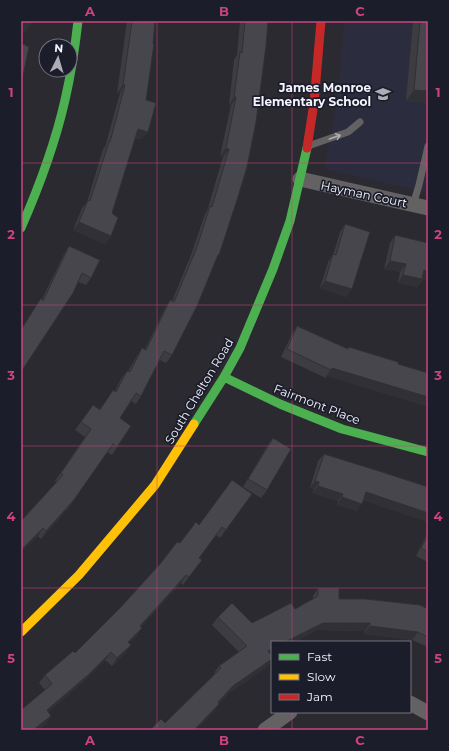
<svg xmlns="http://www.w3.org/2000/svg" width="449" height="751" font-family="Montserrat,sans-serif">
<style>
.built{fill:#2b2c3d}
.lines{fill:none;stroke-linecap:round;stroke-linejoin:round}
.lane{stroke:#646162;stroke-width:7}
.street{stroke:#646162;stroke-width:15}
.fast{stroke:#4caf50;stroke-width:9}
.slow{stroke:#ffc107;stroke-width:9}
.jam{stroke:#c62828;stroke-width:9}
.wall{fill:#3c3c41}
.shaded-wall{fill:#313135}
.building{fill:#46464c;stroke:#313135}
.oneway{stroke:#acaab0}
.grid{fill:none;stroke:#cc447c;stroke-width:1;stroke-opacity:0.55}
.labels{text-anchor:middle;dominant-baseline:central;stroke-width:3.5;stroke-linejoin:round;paint-order:stroke}
.poi-label{font-size:12px;font-weight:bold;fill:#f3f4fe;stroke:#1c1d2a;text-anchor:end}
.street-label{font-size:12px;fill:#f3f4fe;stroke:#1c1d2a}
.neatline{fill:none;stroke:#cc447c;stroke-width:1.5}
.grid-label{font-size:13px;text-anchor:middle;font-weight:bold;fill:#cc447c}
</style>
<rect width="100%" height="100%" fill="#2a2a30"/>
<path class="built" d="M344 21H428V193L328 170 324 168 335 115 340 72Z"/>
<g class="lines">
<path class="lane" d="M311 145 348 132 360 122
M413 205 419 185 428 146"/>
<path class="street" d="M300 179 428 208
M410 703 428 713
M265 730 290 712"/>
<path class="fast" d="M21 228C39 187 55 144 65 100 71 74 75 48 78 21
M224 377 280 404 342 429 428 452
M194 424 224 377 240 348 273 269 290 221 307 148"/>
<path class="slow" d="M21 632 79 575 155 485 194 424"/>
<path class="jam" d="M307 148 314 103 321 21"/>
</g>
<path class="wall" d="M127 21H155L146 100 142 139 135 138 112 213 111 236 105 244 73 230 82 208 87 202 103 149 105 147 120 93H117Z
M240 21H268L215 261 172 355 166 363 160 360 141 396 136 404 131 401 120 418 131 426 112 455 107 452 68 509 41 539 38 536 21 552V519L22 520 57 482 55 481 85 437 75 430 93 405 99 409 115 391 121 379 127 371H128L137 356 142 348 145 349 165 308 170 300 172 301 191 255 205 214 207 211 223 157 220 156 231 105H229L234 60 237 55Z
M413 21H428V103L406 101Z
M345 224 347 297 320 288 328 262 333 255 340 232Z
M395 235 423 279 417 287 398 283 400 272 384 269 390 243Z
M69 246 91 278 86 285 78 282 21 372V329L41 298 42 299 64 254Z
M297 326 348 349 349 347 398 364 326 376V378L281 357 292 334Z
M273 438 267 490 261 498 243 487 267 446Z
M324 454 428 522 363 500 357 511 337 505 338 501 312 493 314 489 310 488 318 461Z
M252 494 220 538 216 535 199 558 196 568 183 585 181 583 141 627 137 636 129 643 131 645 125 653 112 666 105 660 82 683 48 712 51 716 46 724 38 730H21L45 690 39 683 45 675 75 653 121 607 180 543 199 525Z
M428 532V562L416 556Z
M318 588 339 599 428 609V647L412 640 364 634 365 631 317 630 295 642H272V654L271 655 272 656V660L268 666 228 694 219 703 214 712 165 723 215 674 214 673 219 666 239 652 212 625 218 617 252 623 295 609 313 599V596Z"/>
<path class="shaded-wall" d="M21 23 31 24 26 32 21 31Z
M123 85H125L120 93H117Z
M414 90 428 91V103L406 101Z
M234 97H236L231 105H229Z
M138 129 148 132 142 139 133 137Z
M226 148 229 149 223 157 220 156Z
M79 222 111 236 105 244 73 230Z
M390 261 406 264 400 272 384 269Z
M424 270 428 271V280L419 278Z
M403 275 422 279 417 287 398 283Z
M325 281 352 289 347 297 320 288Z
M332 368 428 397V407L326 376Z
M315 481 319 482 314 489 310 488Z
M318 486 343 494 338 501 312 493Z
M366 492 428 513V522L361 500Z
M342 497 362 504 357 511 337 505Z
M73 501 68 509 41 539 46 531Z
M43 528 38 536 21 552V550Z
M186 575 181 583 135 634 140 626Z
M323 623H370L365 631 317 630 295 642H285Z
M370 626 418 632 412 640 364 634Z
M142 628 137 636 122 650 128 642Z
M131 645 125 653 112 666 117 658Z
M272 649V654L263 659 268 651Z
M111 652 105 660 82 683 41 718 47 710Z
M272 659V660L268 666 228 694 212 710 218 702 233 686Z
M219 704 214 712 196 730H194Z
M51 716 46 724 38 730H33Z"/>
<path class="building" d="M21 21H31V24L21 23Z
M132 21H155L153 44H154L146 100 156 103 148 132 138 129 112 213 118 218 111 236 79 222 88 200 90 201 109 142H110L125 85H123Z
M245 21H268L266 46 256 122 247 167 237 200 219 255H218L197 306 172 355 164 351 141 396 136 393 120 418 131 426 117 447 113 444 73 501 46 531 43 528 21 550V519L22 520 63 475 61 473 91 429 81 422 93 405 100 410 113 390 116 392 127 371 130 372 142 348 146 350 170 300 174 302 197 247 210 206 212 207 229 149 226 148 236 97H234L240 52 242 53Z
M420 21H428V91L414 90Z
M21 43 29 47 21 85Z
M345 224 370 232 352 289 325 281 333 254 336 255Z
M395 235 428 243V271L424 270 422 279 403 275 406 264 390 261Z
M69 246 100 260 91 278 82 273 73 293 21 372V330L41 298 43 301Z
M297 326 348 349 349 347 398 362V364L428 373V397L332 368 331 370 287 349Z
M273 438 291 449 267 490 248 479Z
M324 454 382 472 428 487V513L366 492 362 504 342 497 343 494 318 486 319 482 315 481Z
M232 480 252 494 226 530 222 527 199 558 202 560 189 577 186 575 140 626 142 628 128 642 131 645 117 658 111 652 88 675 47 710 51 716 33 730H21V710L52 684 45 675 73 651 75 653 121 607 160 564 177 542 180 543 196 522 199 525Z
M428 535V552L421 548Z
M318 588H339V599H365L420 605 428 609V637L418 632 370 626V623H323L285 642H272V649L268 651 272 656V659L233 686 218 702 219 704 194 730H150L161 719 165 723 221 668 219 666 247 646 218 617 232 603 252 623 291 603 295 609 318 596Z"/>
<defs><path id="oneway-shaft" d="M-6 0H5M1.5-3L5.5 0L1.5 3" fill="none" stroke-width="1.6" stroke-linecap="round" stroke-linejoin="round"/></defs>
<use class="oneway" href="#oneway-shaft" transform="translate(335 137) rotate(-19)"/>
<path class="grid" d="M157 21V730M292 21V642M21 163H428M21 305H428M21 446H428M21 588H428M292 712V730"/>
<defs>
<symbol id="school-bare" viewBox="-9 -9 18 18"><path d="M0-5L7-2L0 1L-7-2ZM-4 1L0 2.5L4 1V4Q0 6-4 4Z" fill="#adadb6" stroke="#1c1d2a" stroke-width="2.5" paint-order="stroke"/></symbol>
</defs>
<g fill-rule="evenodd">
<use href="#school-bare" x="372" y="83" width="22" height="22"/>
</g>
<g class="labels">
<g class="poi-label">
<text x="371" y="87">James Monroe<tspan x="371" dy="14">Elementary School</tspan></text>
</g>
<g class="street-label">
<text transform="translate(364 194) rotate(12)">Hayman Court</text>
<text transform="translate(199 391) rotate(-59)">South Chelton Road</text>
<text transform="translate(317 404) rotate(21)">Fairmont Place</text>
</g>
</g>
<rect width="449" height="751" fill="none" stroke="#1c1d2a" stroke-width="44"/>
<rect x="271" y="641" width="140" height="72" fill="#1c1d2a" stroke="#72737f"/>
<rect x="279" y="654" width="20" height="6" fill="#4caf50" stroke="#72737f"/>
<text x="307" y="661" font-size="12" fill="#f3f4fe">Fast</text>
<rect x="279" y="674" width="20" height="6" fill="#ffc107" stroke="#72737f"/>
<text x="307" y="681" font-size="12" fill="#f3f4fe">Slow</text>
<rect x="279" y="694" width="20" height="6" fill="#c62828" stroke="#72737f"/>
<text x="307" y="701" font-size="12" fill="#f3f4fe">Jam</text>
<g transform="translate(58 58) rotate(5)"><circle r="19" fill="#1c1d2a" stroke="#72737f"/>
<path d="M0-3L7 15L0 10L-7 15Z" fill="#adadb6"/>
<text y="-6" font-size="11" font-weight="bold" text-anchor="middle" fill="#f3f4fe">N</text>
</g>
<rect x="22" y="22" width="405" height="707" class="neatline"/>
<g class="grid-label">
<text x="90" y="16">A</text>
<text x="224" y="16">B</text>
<text x="360" y="16">C</text>
<text x="11" y="97">1</text>
<text x="438" y="97">1</text>
<text x="11" y="239">2</text>
<text x="438" y="239">2</text>
<text x="11" y="380">3</text>
<text x="438" y="380">3</text>
<text x="11" y="521">4</text>
<text x="438" y="521">4</text>
<text x="11" y="663">5</text>
<text x="438" y="663">5</text>
<text x="90" y="745">A</text>
<text x="224" y="745">B</text>
<text x="360" y="745">C</text>
</g>
</svg>
